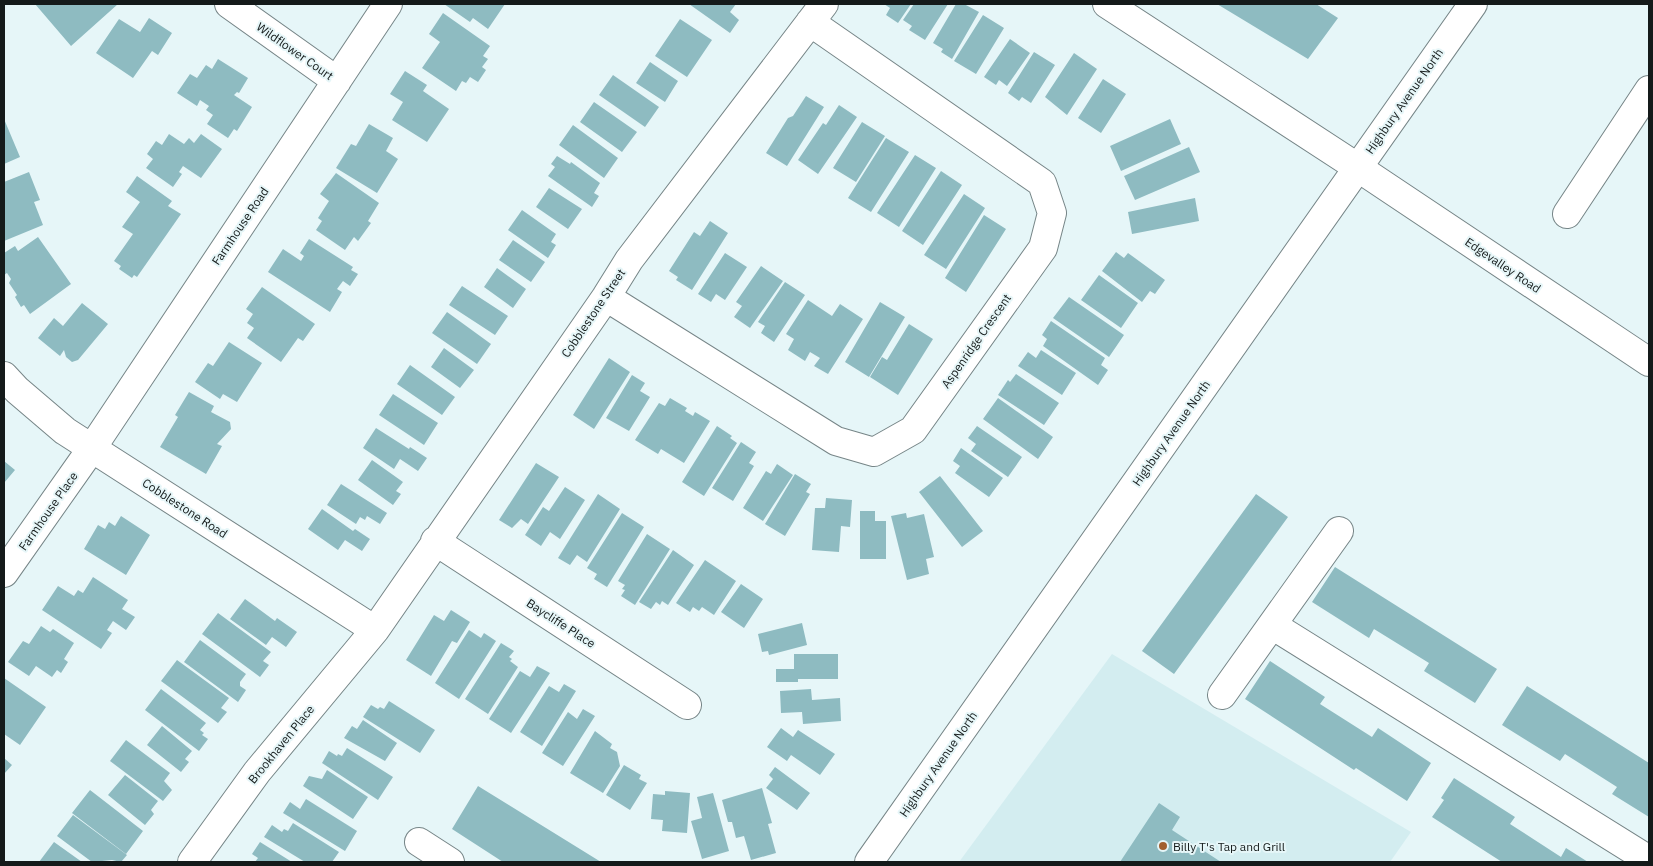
<svg xmlns="http://www.w3.org/2000/svg" width="1653" height="866" font-family="'IBM Plex Sans',sans-serif">
<style>
.built{fill:#d3edf0}
.building{fill:#8ebbc1}
.lines{fill:none;stroke-linecap:round;stroke-linejoin:round}
.minor-casing{stroke:#768587;stroke-width:30}
.major-casing{stroke:#768587;stroke-width:30}
.minor{stroke:#fff;stroke-width:28}
.major{stroke:#fff;stroke-width:28}
.poi-dot{fill:#a25f2f;stroke:#e6f6f8;stroke-width:2}
.labels{text-anchor:middle;dominant-baseline:central;stroke-width:4;stroke-linejoin:round;paint-order:stroke}
.street-label{font-size:12px;fill:#141a1a;stroke:#e6f6f8}
.poi-label{font-size:12px;fill:#141a1a;stroke:#e6f6f8;text-anchor:start}
</style>
<rect width="100%" height="100%" fill="#e6f6f8"/>
<path class="built" d="M1112 654 1411 832 1390 862H959Z"/>
<path class="building" d="M35 4H118L71 46Z
M444 4H505L488 29 473 18 470 22Z
M689 4H736L730 12 739 20 730 33Z
M884 4H911L898 23 886 15 890 8Z
M914 4H948L925 40 909 30 912 26 903 20Z
M956 4H964L979 12 952 59 941 52 943 49 933 43Z
M1217 4H1316L1338 18 1308 59Z
M443 13 490 46 483 56 488 59 482 67 486 70 478 82 470 77 466 83 462 81 456 91 422 68 440 42 429 34Z
M983 15 1004 28 976 74 954 61Z
M149 18 172 33 158 55 152 51 133 78 96 53 119 19 140 32Z
M680 19 712 40 687 77 655 56Z
M1010 39 1030 53 1007 86 999 80 996 85 984 77Z
M1034 52 1055 65 1031 103 1022 97 1019 101 1008 93Z
M1074 53 1097 69 1067 115 1045 97Z
M218 59 248 78 239 93 237 92 234 95 252 107 237 131 234 129 228 138 207 124 213 115 206 110 209 106 200 100 197 106 177 93 190 74 197 78 206 65 212 69Z
M650 62 678 81 665 102 636 83Z
M405 71 427 85 423 91 449 109 427 142 392 120 403 102 390 94Z
M613 75 659 107 645 127 599 95Z
M1103 79 1126 94 1101 133 1078 118Z
M806 96 824 107 787 166 766 153 788 118 793 116Z
M594 102 637 132 622 152 580 122Z
M839 105 857 117 818 174 798 160 823 123 826 125Z
M4 119 20 157 4 164Z
M1170 119 1181 144 1121 171 1110 146Z
M862 122 885 136 856 182 833 168Z
M369 124 393 138 386 151 398 159 377 193 336 168 351 144 356 146Z
M573 125 618 158 604 178 559 145Z
M169 134 184 144 189 138 194 143 201 134 222 149 201 178 183 166 179 172 182 174 173 187 146 168 153 159 147 154 156 141 162 145Z
M886 138 909 152 871 212 848 198Z
M1189 147 1200 172 1135 200 1124 176Z
M915 155 936 168 899 227 877 213Z
M557 156 570 164 571 162 600 183 594 193 599 196 592 207 548 176 555 167 551 164Z
M941 171 962 185 923 245 902 231Z
M29 172 40 200 34 202 43 225 4 241V182Z
M336 173 379 203 368 221 371 223 358 241 354 237 345 250 316 230 322 221 318 218 329 201 320 194Z
M137 176 172 201 168 206 181 214 137 277 134 275 132 278 119 269 121 266 114 261 133 234 122 227 140 202 126 192Z
M549 188 582 209 568 229 536 207Z
M964 194 985 208 946 269 924 255Z
M1195 198 1199 221 1132 234 1128 212Z
M522 210 556 234 551 242 556 245 548 258 508 230Z
M984 215 1006 229 966 292 945 278Z
M710 221 728 233 692 290 676 280 678 277 669 271 694 232 700 236Z
M38 237 71 284 30 314 24 305 21 307 15 297 17 295 9 283 11 279 7 273 4 275V253L15 246 18 251Z
M309 239 353 267 351 270 358 274 350 286 343 281 337 289 342 292 330 312 268 272 283 249 301 261 304 256 300 253Z
M513 240 545 262 531 282 499 260Z
M1116 252 1124 258 1128 253 1165 280 1155 294 1150 291 1142 302 1102 271Z
M725 253 747 267 725 300 716 294 711 302 698 294Z
M761 266 783 281 750 328 734 317 742 306 736 302Z
M497 268 526 289 513 308 484 287Z
M1099 275 1138 303 1121 328 1081 300Z
M785 282 805 295 774 342 761 333 765 326 758 322Z
M462 286 508 316 495 335 449 305Z
M262 287 315 324 303 341 298 338 281 362 247 338 254 328 247 323 253 314 246 309Z
M1069 297 1124 335 1109 357 1053 318Z
M808 300 832 316 840 304 863 319 828 374 814 366 820 358 810 352 805 361 788 350 794 339 786 334Z
M880 302 905 317 869 377 845 362Z
M82 303 108 324 78 360 72 362 66 357 64 350 60 356 38 338 54 318 63 326Z
M447 312 491 344 477 364 432 333Z
M1051 321 1105 358 1101 365 1108 370 1098 385 1043 346 1047 339 1042 335Z
M909 324 933 339 898 395 870 377 882 357 887 360Z
M229 342 262 363 237 402 223 394 220 399 195 382 208 363 213 366Z
M444 348 474 370 460 388 431 367Z
M1041 350 1076 373 1062 395 1018 366 1028 352 1036 358Z
M609 358 630 372 594 429 573 415Z
M410 365 455 397 442 415 397 384Z
M1016 374 1059 403 1044 425 998 395 1008 380 1010 382Z
M632 375 645 383 640 391 650 397 629 431 606 418Z
M189 392 214 406 211 412 230 422 231 429 217 444 222 446 206 474 160 447 178 417 175 415Z
M393 394 438 423 424 445 379 415Z
M670 398 687 408 685 411 693 416 695 412 710 421 684 463 661 449 658 454 635 440 659 403 665 406Z
M998 398 1053 437 1038 459 983 419Z
M717 426 732 436 730 438 737 443 704 496 682 482Z
M977 426 1022 457 1008 477 971 451 976 444 968 438Z
M376 428 409 449 410 447 427 458 418 471 400 459 394 469 363 448Z
M741 442 756 452 749 463 754 466 733 501 712 488Z
M961 448 1003 478 989 497 955 473 960 466 953 461Z
M372 460 403 482 396 491 401 494 393 505 358 480Z
M4 461 15 470 4 483Z
M536 463 559 477 528 524 521 519 512 528 499 520Z
M777 464 793 475 763 521 743 508 766 471 771 474Z
M795 474 811 484 806 492 810 494 785 536 765 524Z
M940 476 983 531 962 547 919 492Z
M341 484 387 513 380 524 367 516 365 520 360 517 356 524 327 505Z
M565 487 585 500 560 539 550 532 541 546 525 535 543 507 549 511Z
M598 494 620 509 587 562 577 555 570 565 558 558Z
M1256 494 1288 517 1174 674 1142 651Z
M826 498 852 500 850 527 841 526 839 552 812 550 815 508H825Z
M322 509 353 531 355 529 370 539 362 551 345 540 338 550 308 529Z
M860 511H875V521H886V559H860Z
M622 513 644 527 607 587 594 579 597 574 587 568Z
M906 513 907 518 924 514 934 557 926 559 929 574 907 580 891 516Z
M121 516 150 535 126 575 84 549 98 525 105 529 109 522 115 526Z
M647 534 670 549 635 605 621 596 625 590 622 589 625 585 618 581Z
M673 550 694 565 668 605 662 601 660 605 656 602 651 609 639 602Z
M705 560 736 581 714 615 702 607 699 611 693 607 690 612 676 603Z
M1335 567 1497 669 1475 703 1424 671 1429 663 1374 629 1369 638 1312 602Z
M93 577 128 600 122 609 135 617 126 630 113 621 107 630 112 633 101 649 42 610 58 586 74 596 78 590 83 593Z
M741 584 763 599 744 628 721 612Z
M245 599 275 621 277 618 297 632 286 647 272 637 266 645 230 619Z
M451 610 470 622 457 643 452 641 431 676 406 660 434 615 444 621Z
M218 613 271 652 263 661 269 665 260 677 202 634Z
M802 623 807 645 769 655 768 651 762 652 758 634Z
M41 626 50 632 53 629 74 643 64 659 68 662 61 673 57 670 52 677 36 666 29 676 8 662 23 641 29 644Z
M469 630 481 638 484 633 496 641 459 699 435 683Z
M200 640 246 674 240 682V686L246 690 238 702 184 662Z
M501 643 514 651 509 657 512 659 510 661 518 667 488 714 465 699Z
M794 654H838V679H798V682H776V669H794Z
M177 660 229 698 221 708 227 712 218 723 161 681Z
M1270 661 1325 697 1320 704 1372 737 1378 728 1431 763 1407 801 1356 768 1354 770 1245 699Z
M537 666 550 673 511 733 489 719 520 671 530 677Z
M4 678 46 707 20 745 4 734Z
M564 684 576 691 542 746 520 732 549 686 559 692Z
M1527 686 1649 763V817L1612 794 1617 787 1565 754 1560 761 1502 725Z
M161 689 206 723 200 730 204 733 202 735 208 739 199 751 145 710Z
M811 689 812 700 840 698 841 721 803 724 802 712 781 713 780 691Z
M389 701 435 730 420 753 363 717 371 705 378 709 380 707 384 709Z
M583 709 595 716 563 766 542 753 568 712 577 719Z
M363 720 397 743 385 761 344 738 352 726 357 729Z
M162 726 192 751 185 759 189 762 181 772 147 745Z
M781 728 793 737 798 730 835 754 820 775 791 755 787 761 767 747Z
M595 731 612 744 610 748 617 752 620 766 603 793 570 773Z
M126 740 170 773 164 781 172 790 163 801 110 761Z
M347 748 393 777 378 800 322 763 329 751 337 756 338 754 342 756Z
M4 758 12 765 4 774Z
M624 765 641 775 639 779 647 783 630 810 606 795Z
M775 767 810 793 797 810 766 788 773 779 769 775Z
M327 770 368 797 353 819 303 786 309 776 322 779Z
M125 775 158 801 151 810 154 814 145 825 108 795Z
M1454 778 1515 817 1510 824 1561 857 1566 848 1588 862H1502L1432 817 1444 800 1441 798Z
M478 786 601 862H503L452 829Z
M762 788 772 823 768 824 776 853 751 860 744 836 736 838 732 822H728L722 800Z
M90 790 143 831 126 854 72 813Z
M665 791 690 793 687 833 662 831 663 820 651 819 653 794 665 795Z
M713 793 729 851 702 859 691 821 702 818 697 797Z
M306 799 357 831 345 851 283 813 290 802 300 809Z
M1159 803 1180 817 1172 830 1221 862H1120Z
M73 815 127 855 121 862 112 860 92 862 57 836Z
M293 823 339 852 332 862H305L264 837 272 825 282 832 284 829 288 831Z
M54 842 82 862H39Z
M260 842 292 862H255L258 858 252 854Z"/>
<g class="lines">
<defs>
<path id="minor" d="M229 4 337 81
M1107 4 1357 167 1649 362
M1567 214 1649 90
M606 297 836 441 874 452 913 430 1043 248 1052 213 1042 183 810 22
M4 376 17 390 65 431 375 630
M435 541 687 705
M4 573 92 448 388 4
M1272 625 1649 860
M1222 695 1339 531
M419 842 450 862
M192 862 257 772 375 630 606 297 629 260 824 4"/>
<path id="major" d="M869 862 1473 4"/>
</defs>
<use href="#minor" class="minor-casing"/>
<use href="#major" class="major-casing"/>
<use href="#minor" class="minor"/>
<use href="#major" class="major"/>
</g>
<circle class="poi-dot" cx="1163" cy="846" r="5"/>
<g class="labels">
<g class="street-label">
<text transform="translate(295 51) rotate(35)">Wildflower Court</text>
<text transform="translate(1404 101) rotate(-55)">Highbury Avenue North</text>
<text transform="translate(240 226) rotate(-56)">Farmhouse Road</text>
<text transform="translate(1503 265) rotate(34)">Edgevalley Road</text>
<text transform="translate(593 313) rotate(-56)">Cobblestone Street</text>
<text transform="translate(976 341) rotate(-55)">Aspenridge Crescent</text>
<text transform="translate(1171 433) rotate(-55)">Highbury Avenue North</text>
<text transform="translate(185 508) rotate(33)">Cobblestone Road</text>
<text transform="translate(48 511) rotate(-55)">Farmhouse Place</text>
<text transform="translate(561 623) rotate(33)">Baycliffe Place</text>
<text transform="translate(281 744) rotate(-51)">Brookhaven Place</text>
<text transform="translate(938 764) rotate(-55)">Highbury Avenue North</text>
</g>
<g class="poi-label">
<text x="1173" y="846">Billy T's Tap and Grill</text>
</g>
</g>
<rect width="1653" height="866" fill="none" stroke="#141a1a" stroke-width="10"/>
</svg>
